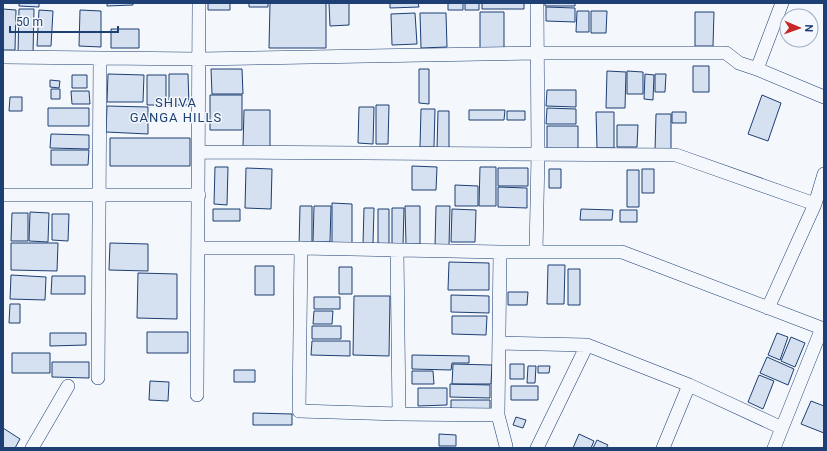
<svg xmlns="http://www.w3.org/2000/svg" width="827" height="451" font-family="Roboto,sans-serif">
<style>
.building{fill:#d5e0f0;stroke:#1d3f73}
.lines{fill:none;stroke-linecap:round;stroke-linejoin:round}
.minor-casing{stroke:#1d3f73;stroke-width:14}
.minor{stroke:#f4f7fb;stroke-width:13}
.labels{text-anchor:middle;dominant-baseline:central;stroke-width:3;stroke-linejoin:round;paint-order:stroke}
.neighbourhood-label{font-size:13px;letter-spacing:1px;fill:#1d3f73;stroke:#f4f7fb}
</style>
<rect width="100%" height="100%" fill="#f4f7fb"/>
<path class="building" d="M19 3H39V7L19 6Z
M107 3H133V5L107 6Z
M208 3H230V10H208Z
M249 3H268V7H249Z
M270 3H326V48H269Z
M329 3H349V25L330 26Z
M390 3H418L419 7 390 8Z
M448 3H463V10H448Z
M465 3H479V10H465Z
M482 3H524V9H482Z
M545 3H575V6H545Z
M546 7 575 8V22L546 21Z
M3 9 16 10 15 50H3Z
M19 9H34L33 54H18Z
M39 10 53 11 51 46H37Z
M80 10 101 11V47L79 46Z
M577 11H589V32H576Z
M591 11H607L606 33H591Z
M480 12H504V50H480Z
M695 12H714L713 46H695Z
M415 13 417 44 392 45 391 14Z
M420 13H446L447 47 421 48Z
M111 29H139V48H111Z
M693 66H709V92H693Z
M211 69H242L243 94H212Z
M419 69H429V104L419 103Z
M607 71 626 72 625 108H606Z
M627 71 643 72V94H627Z
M108 74 144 75 143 102H107Z
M169 74H188L189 105H169Z
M645 74 654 75 653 100 644 99Z
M655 74H666L665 92H655Z
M72 75H87V88H72Z
M147 75H166V105H147Z
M50 80 60 81 59 88 50 87Z
M51 89H60V99H51Z
M547 90H576V107L546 106Z
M71 91H89L90 104H72Z
M210 95H242V130H210Z
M762 95 781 103 768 141 748 134Z
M10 97H22V111H9Z
M376 105H389L388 144H376Z
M107 106 148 107V134L106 132Z
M359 107H374L373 144 358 143Z
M48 108H89V126H48Z
M547 108 576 109V124H546Z
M421 109H435L434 147H420Z
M244 110H270V147L243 146Z
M469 110H505L504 120H469Z
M438 111H449V149H437Z
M507 111H525V120H507Z
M596 112H614V148H597Z
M672 112H686V123H672Z
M656 114H671V151H655Z
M617 125H638L637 147H617Z
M547 126H578V151H547Z
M51 134 89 135V149L50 148Z
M110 138H190V166H110Z
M51 150H89L88 165H51Z
M412 166 437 167 436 190H412Z
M215 167H228L227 205 214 204Z
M480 167H496V206H479Z
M246 168 272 169 271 209 245 208Z
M498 168H528V186H498Z
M549 169H561V188H549Z
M642 169H654V193H642Z
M627 170H639V207H627Z
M455 185 478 186V206H455Z
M498 187 527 188V208L498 207Z
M332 203 352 204V244H332Z
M300 206H312V247H299Z
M314 206H331L330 242H313Z
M405 206H420V244H406Z
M436 206H450L449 246H435Z
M364 208H374L373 244H363Z
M392 208H404L403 246H392Z
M213 209H240V221H213Z
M378 209H389V244H378Z
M452 209 476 210 475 242H451Z
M581 209 613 210 612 220H580Z
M620 210H637V222H620Z
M30 212 49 213 48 242 29 241Z
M12 213H28V241H11Z
M52 214H69L68 241 52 240Z
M11 243H58L57 271 11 270Z
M110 243 148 244V271L109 270Z
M449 262 489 263V290H448Z
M548 265H565L564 304H547Z
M255 266H274V295H255Z
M339 267H352V294H339Z
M568 269H580V305H568Z
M138 273 177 274V319L137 318Z
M11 275 46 277 45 300 10 299Z
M52 276H85V294H51Z
M508 292H528L527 305H508Z
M451 295 489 296V313L451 312Z
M354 296H390L389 356 353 355Z
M314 297H340V309H314Z
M10 304H20V323H9Z
M314 311H333L332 324H313Z
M452 316H487L486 335 452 334Z
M312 326H341V339H312Z
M147 332H188V353H147Z
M50 333H86V345L50 346Z
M777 333 788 337 780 360 768 355Z
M791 337 805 343 795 367 781 361Z
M312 341H350V356L311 355Z
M12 353H50V373H12Z
M412 355 469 356V363H452L451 370 412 369Z
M767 357 794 369 788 385 760 373Z
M52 362H89V378L52 377Z
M453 364 492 365 491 384H452Z
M510 364H524V379H510Z
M528 366H536L535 383H527Z
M538 366H550L549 373H538Z
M234 370H255V382H234Z
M412 371H433L434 384H412Z
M759 375 774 381 763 409 748 402Z
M150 381 169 382 168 401 149 400Z
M450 384 490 385V398L450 397Z
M511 386H538V400H511Z
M418 388H447V405L418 406Z
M451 400H490V413H451Z
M811 401 824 406V433L801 424Z
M253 413 292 414V425H253Z
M516 417 526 420 523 428 513 425Z
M3 428 20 439 15 448H3Z
M439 434 456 435V446H439Z
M579 434 594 441 591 448H573Z
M597 440 608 445 606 448H593Z"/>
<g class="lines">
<defs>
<path id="minor" d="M3 57 200 59 538 53H726L739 63 757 69 824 97
M757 69 782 3
M200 152 676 155 815 204
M3 195H199
M198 248H301L500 252H622L824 329
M301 248 299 411 399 414 498 415
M397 250 399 414
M500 252 498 415 506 446V448
M536 252 538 155 537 3
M768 308 815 204 824 174
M499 343 587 345 689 385 782 428
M98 378 100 59
M197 395 199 3
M32 448 68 386
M537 448 587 345
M663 448 689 385
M774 448 822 328"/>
</defs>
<use href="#minor" class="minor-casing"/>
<use href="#minor" class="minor"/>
</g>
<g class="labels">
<g class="neighbourhood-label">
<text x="176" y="102">SHIVA<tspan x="176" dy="15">GANGA HILLS</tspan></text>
</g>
</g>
<rect width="827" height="451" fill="none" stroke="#1d3f73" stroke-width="8"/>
<g transform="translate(799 28) rotate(92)"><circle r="19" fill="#f4f7fb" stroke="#9eadc5"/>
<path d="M0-3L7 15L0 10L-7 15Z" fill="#c62828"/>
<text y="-6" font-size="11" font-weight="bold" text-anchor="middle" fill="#1d3f73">N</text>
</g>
<path d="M10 26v6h108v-6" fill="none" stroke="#1d3f73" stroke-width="2"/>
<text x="16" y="26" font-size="12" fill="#1d3f73" stroke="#f4f7fb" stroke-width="3" paint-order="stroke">50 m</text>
</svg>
